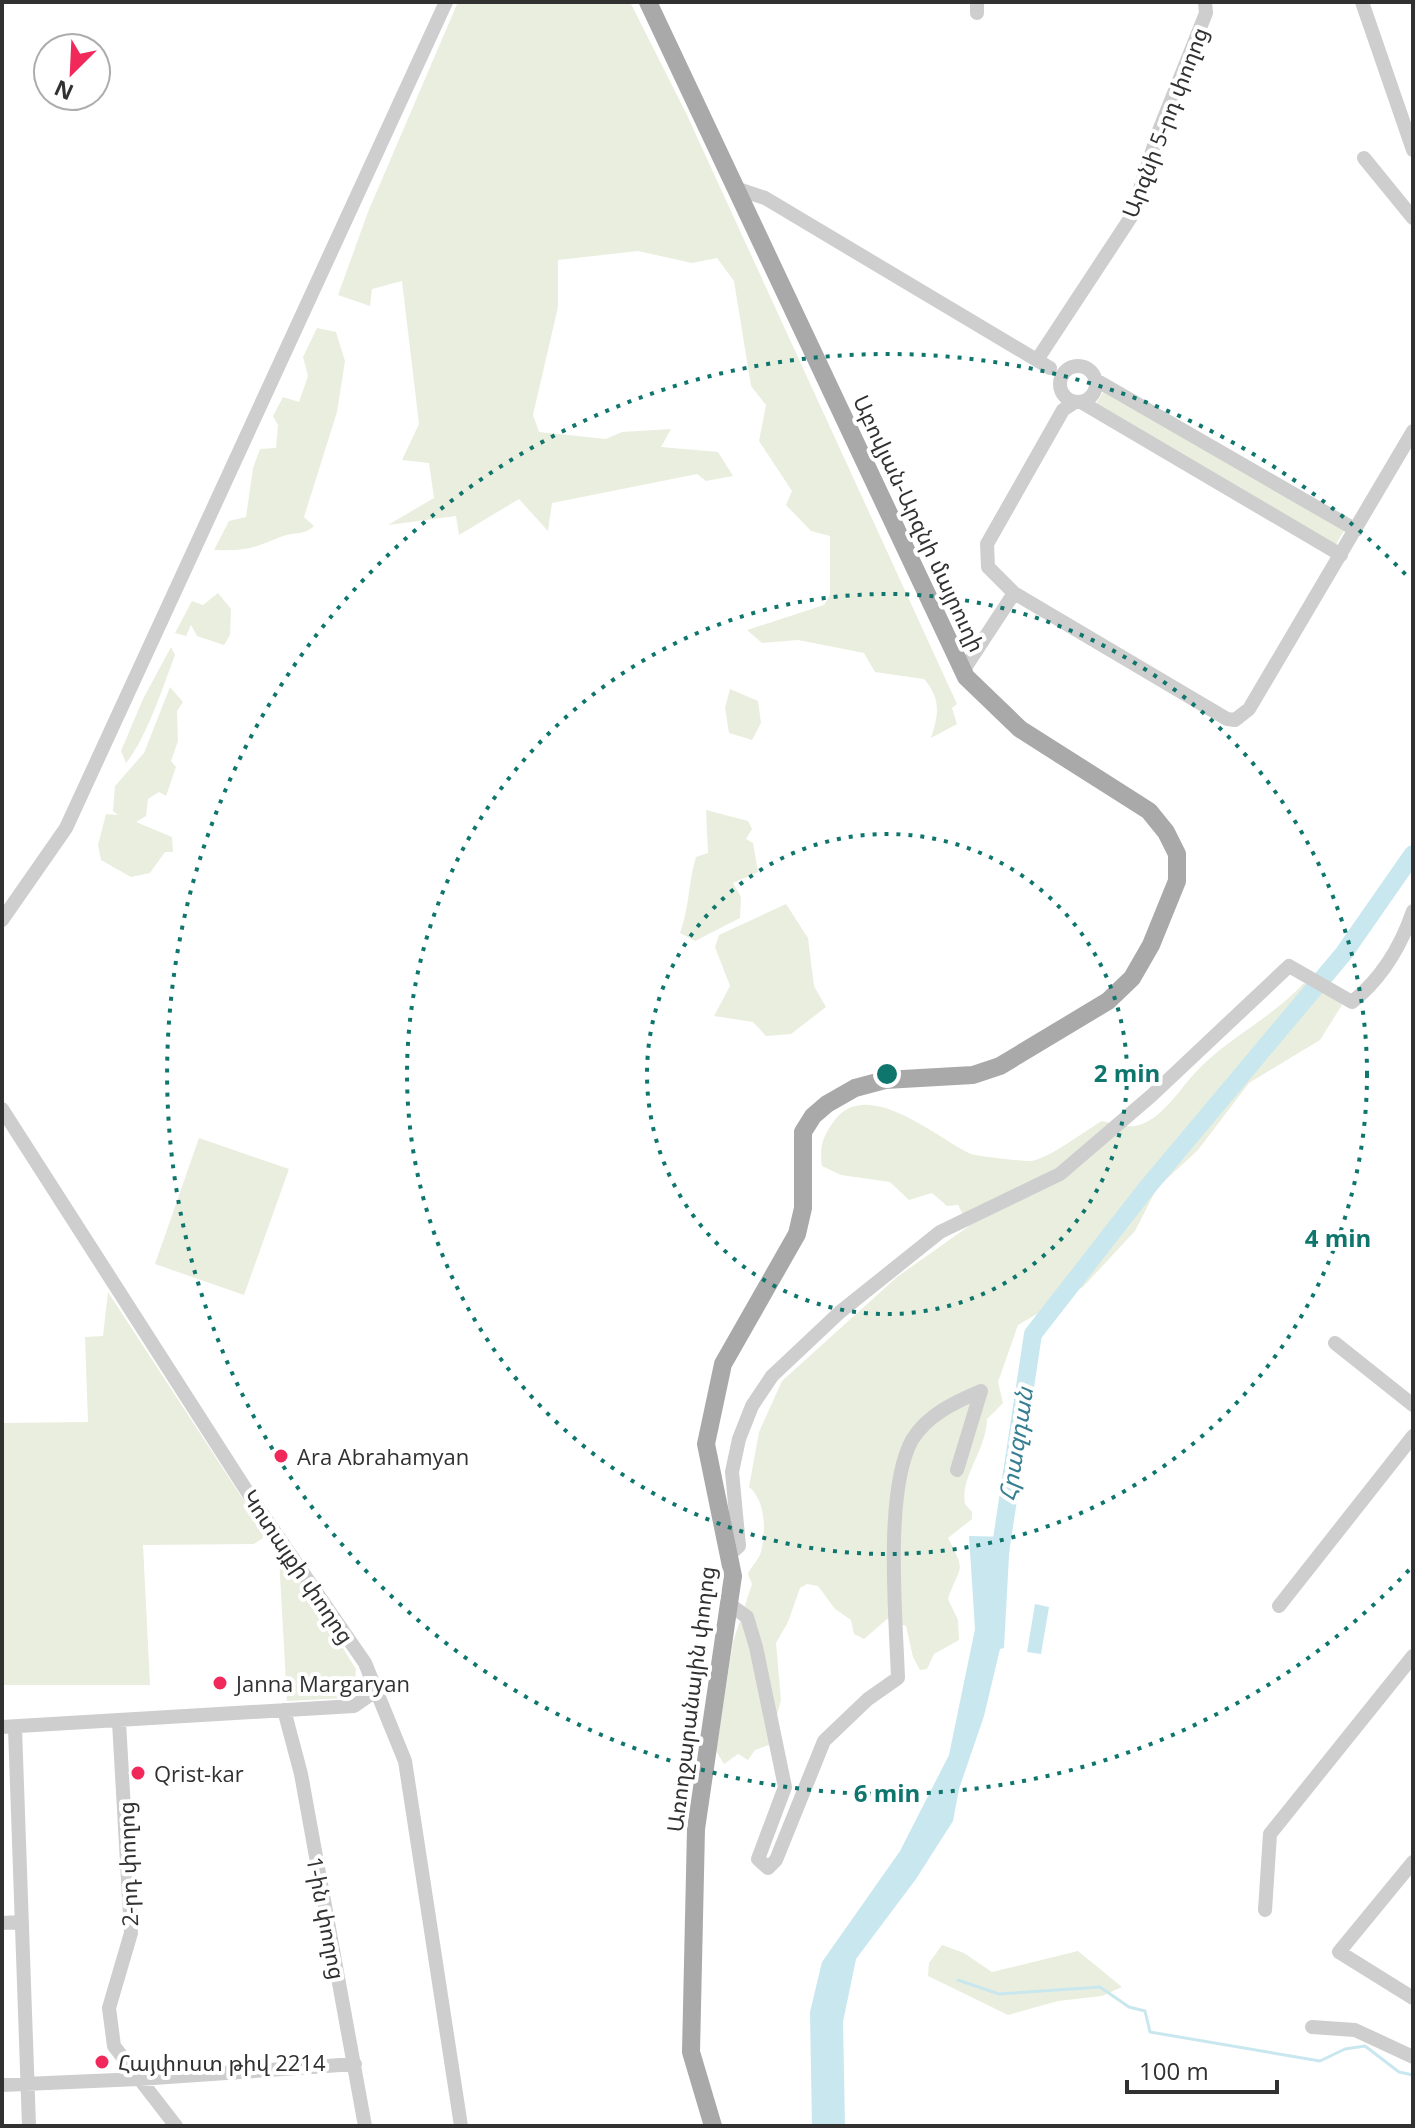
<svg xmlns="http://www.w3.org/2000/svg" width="1415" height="2128" font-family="'Open Sans','Noto Sans Armenian',sans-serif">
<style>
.green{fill:#eaeede}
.water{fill:#c9e7ef}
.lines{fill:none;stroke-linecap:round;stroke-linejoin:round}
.stream{stroke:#c9e7ef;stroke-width:3}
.river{stroke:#c9e7ef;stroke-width:18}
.minor{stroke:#cecece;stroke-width:14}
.major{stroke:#a9a9a9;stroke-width:18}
.ring{fill:none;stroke:#0f766e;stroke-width:4;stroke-dasharray:4 8}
.poi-dot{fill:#f1295b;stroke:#fff;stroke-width:3}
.labels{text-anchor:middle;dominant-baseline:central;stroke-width:8;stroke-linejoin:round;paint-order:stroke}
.street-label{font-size:22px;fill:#313131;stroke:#fff}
.poi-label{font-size:22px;fill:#313131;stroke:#fff;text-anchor:start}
.water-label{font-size:24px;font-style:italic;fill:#367f93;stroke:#fff}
.centre{fill:#0f766e;stroke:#fff;stroke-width:4}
.ring-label{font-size:24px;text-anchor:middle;font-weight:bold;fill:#0f766e;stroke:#fff;stroke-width:8;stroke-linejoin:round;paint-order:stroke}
</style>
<rect width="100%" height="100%" fill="#fff"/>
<path class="green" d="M458 2H630L686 113 957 704 952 708 957 724 931 738C939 714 941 699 924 679L875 672 864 653 798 640 762 643 747 630 824 605 830 595V536L811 531 786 505 792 491 759 441 766 405 751 386 734 281 717 258 692 263 638 251 558 260V307L533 415 539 432 606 439 622 432 671 429 661 447 718 452 733 476 706 481 697 474 552 503 548 531 519 499 459 535 456 516 388 525 434 498 429 463 402 460 419 424 402 281 372 289 370 306 338 295 368 212Z
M317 328 336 332 345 361 337 412 304 517 314 526C306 535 294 532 283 536 253 548 248 551 214 550L229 521 246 517 253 468 260 449 276 448 278 425 273 416 283 397 299 402 308 376 303 357Z
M1105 389 1344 531 1335 546 1096 404Z
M218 593 231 609 230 635 224 645 197 636 191 625 186 636 175 633 192 601 203 605Z
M171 647 175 655C163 687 146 739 126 763L121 751 143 699Z
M170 687 183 702 177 711 178 741 171 761 176 767 166 796 159 792 148 799 146 816 136 822 172 837 173 852H165L150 873 131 877 101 860 98 845 106 814 118 815 113 811 115 786 144 753Z
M730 689 758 701 761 723 752 740 729 733 725 708Z
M706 810 748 821 752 829 746 839 753 843 758 872 733 883 741 897 740 918 695 941 680 933C690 905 688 884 696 857L708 853Z
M786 904 808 938 814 986 826 1007 791 1034 766 1036 753 1022 714 1016 730 986 715 947 719 935Z
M1304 983 1335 997 1342 1005 1320 1040 1249 1083 1198 1150 1157 1188 1135 1231 1083 1287 1018 1325 998 1382 1003 1403 987 1419C986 1452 960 1476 965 1504L972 1512V1519L948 1538C967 1574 960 1564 948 1599L958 1620 959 1640 934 1654 927 1669 920 1670 913 1657 906 1626 887 1619 864 1639 854 1634 851 1620 835 1609 818 1586 807 1584 800 1588 788 1622 776 1643 781 1700 769 1745 755 1750 748 1760 738 1754 724 1764 716 1751 733 1642 752 1584 748 1574C751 1567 759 1559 761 1552 766 1531 766 1501 749 1487L759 1432 782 1381 897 1277 969 1226 958 1205 947 1206 932 1193 909 1200 890 1182 841 1175 822 1166C819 1147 823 1136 834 1121 867 1075 938 1139 971 1154 976 1156 1028 1162 1032 1161 1055 1155 1081 1133 1102 1121 1112 1123 1128 1129 1139 1125 1162 1118 1178 1092 1193 1075 1226 1038 1270 1020 1304 983Z
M199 1138 289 1169 244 1295 155 1264Z
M108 1292 263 1530V1538L254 1544 143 1545 150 1685H2V1423L88 1422 85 1337 103 1336Z
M283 1553 356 1669 355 1685 345 1698 287 1701 279 1558Z
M942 1945 964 1953 992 1972 1078 1951 1122 1987 1102 1996 1058 2001 1008 2015 928 1976 929 1963Z"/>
<path class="water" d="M969 1536 1010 1537 1004 1648 1000 1649 984 1716 959 1789 953 1821 916 1879 856 1959 843 2022 845 2126H812L810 2012 822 1962 900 1851 949 1755 975 1629Z
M1035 1604 1049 1607 1041 1654 1027 1652Z"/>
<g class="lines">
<path class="stream" d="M958 1980 999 1994 1100 1987 1129 2007 1145 2011 1150 2032 1320 2061 1345 2049 1365 2046 1399 2072 1413 2075"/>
<path class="river" d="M999 1559 1033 1334 1146 1189 1344 953 1413 854"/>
<path class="minor" d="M977 2V13
M1362 2 1413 150
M1364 158 1413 218
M735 188 765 198 1050 368
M1037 360 1131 217 1158 133 1206 13 1205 2
M1060 384a18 18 0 1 1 36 0a18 18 0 1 1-36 0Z
M1096 380 1356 530
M1075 402 1063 410 987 544 988 567 1014 593 1227 719 1235 720 1249 709 1413 431
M1081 402 1341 555
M963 671 1014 593
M2 920 66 828 446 2
M2 1109 250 1496 365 1663 405 1761 461 2126
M1335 1343 1413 1405
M730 1554 739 1546 732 1472 739 1439 752 1406 772 1376 840 1312 940 1232 1060 1174 1151 1096 1289 966 1352 1002C1381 979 1401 946 1413 911
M729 1604 747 1617 756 1647 785 1787 758 1859 768 1868 776 1860 824 1741 868 1699 898 1678C896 1618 884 1491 912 1440 927 1415 955 1402 981 1391L957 1470
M1279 1606 1413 1436
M284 1710 301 1774 365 2126
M119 1722 131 1933 109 2008 114 2046 176 2126
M2 1727 354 1706 377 1690
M15 1728 29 2126
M1413 1862 1339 1952 1413 1998
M1265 1910 1270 1834 1413 1656
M2 1923 22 1922
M1312 2027 1355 2030 1413 2057
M2 2085 139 2079 355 2064"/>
<path class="major" d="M648 2 966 677 1020 729 1149 811 1166 832 1177 854V881L1151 945 1132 978 1108 1001 1000 1066 973 1075 885 1080 855 1088 827 1104 813 1116 803 1132V1208L797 1234 723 1364 706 1444 733 1576 696 1829 691 2052 713 2126"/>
</g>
<g class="ring">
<circle cx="887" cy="1074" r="240"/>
<circle cx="887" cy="1074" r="480"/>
<path d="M1409 1570A720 720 0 1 1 1409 578"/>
</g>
<g class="poi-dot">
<circle cx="281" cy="1456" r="8"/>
<circle cx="220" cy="1683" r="8"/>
<circle cx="138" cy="1773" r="8"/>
<circle cx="102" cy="2062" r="8"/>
</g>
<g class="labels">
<g class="street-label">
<text transform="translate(1164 122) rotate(-69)">Արզնի 5-րդ փողոց</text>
<text transform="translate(920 523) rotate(65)">Աբովյան-Արզնի մայրուղի</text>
<text transform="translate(299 1566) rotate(56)">Կոտայքի փողոց</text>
<text transform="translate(690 1699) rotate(-83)">Առողջարանային փողոց</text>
<text transform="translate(127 1864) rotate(-92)">2-րդ փողոց</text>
<text transform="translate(327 1918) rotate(79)">1-ին փողոց</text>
</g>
<g class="poi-label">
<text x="297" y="1456">Ara Abrahamyan</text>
<text x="236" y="1683">Janna Margaryan</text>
<text x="154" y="1773">Qrist-kar</text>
<text x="118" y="2062">Հայփոստ թիվ 2214</text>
</g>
<g class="water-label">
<text transform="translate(1015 1444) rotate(-81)">Հրազդան</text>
</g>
</g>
<circle cx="887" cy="1074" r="12" class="centre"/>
<g class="ring-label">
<text x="1127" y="1082">2 min</text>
<text x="1338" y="1247">4 min</text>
<text x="887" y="1802">6 min</text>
</g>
<rect width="1415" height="2128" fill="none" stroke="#313131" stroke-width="8"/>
<g transform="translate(72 72) rotate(204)"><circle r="38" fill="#ffffff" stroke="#adadad" stroke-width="2"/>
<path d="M0-6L14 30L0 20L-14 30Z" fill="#f1295b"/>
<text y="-12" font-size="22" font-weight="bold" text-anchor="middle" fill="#313131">N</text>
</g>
<path d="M1127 2080v12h150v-12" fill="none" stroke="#313131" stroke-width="4"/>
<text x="1139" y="2080" font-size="24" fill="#313131" stroke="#ffffff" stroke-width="6" paint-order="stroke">100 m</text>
</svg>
